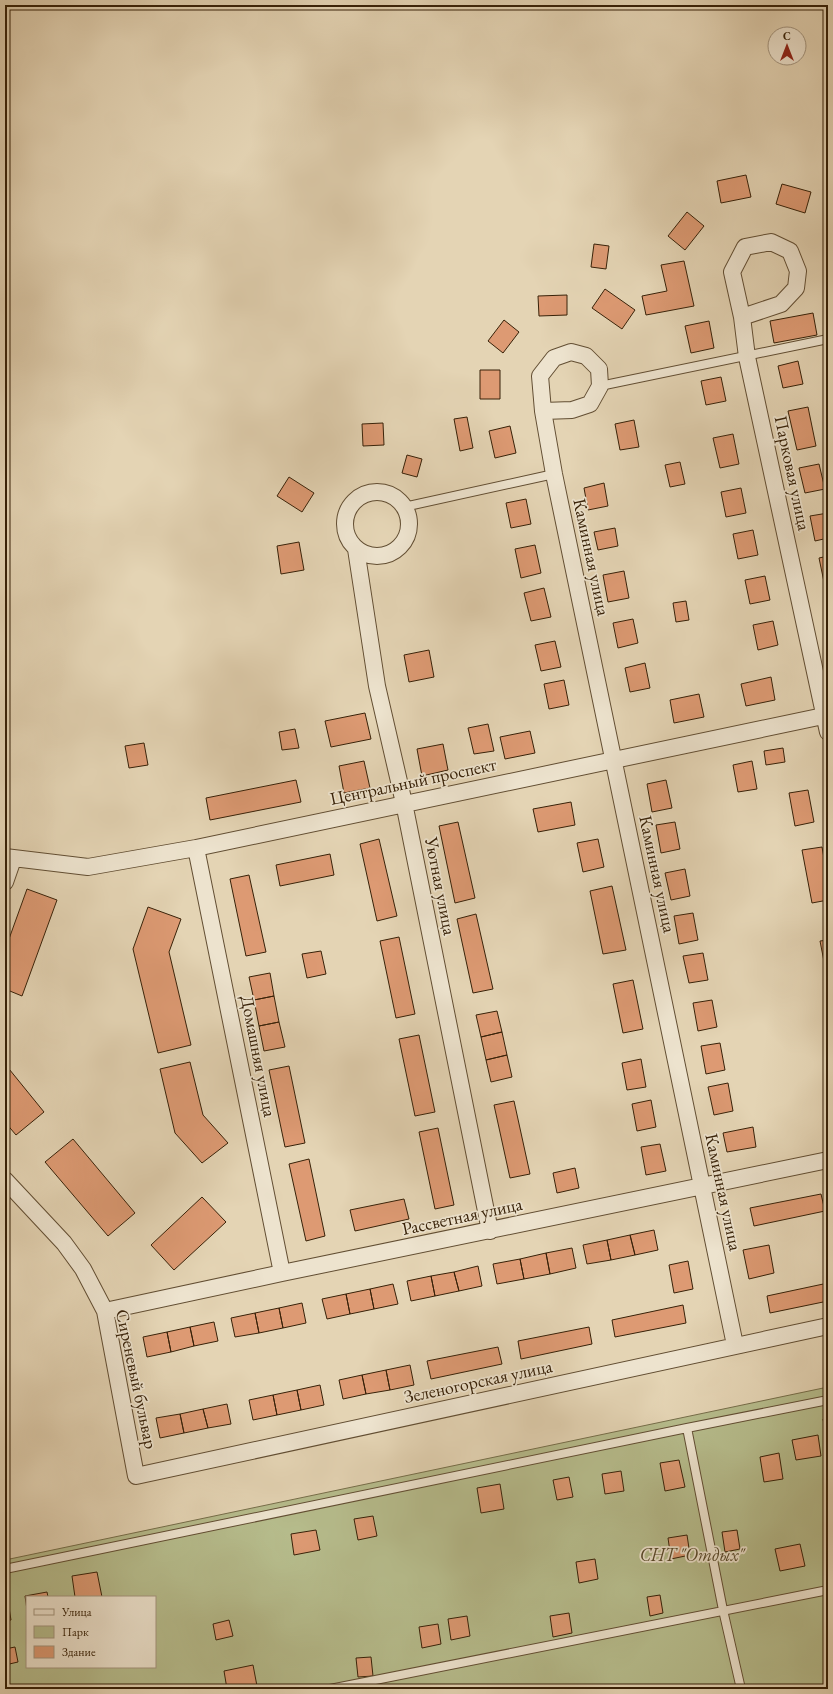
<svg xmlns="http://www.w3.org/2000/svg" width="833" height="1694" font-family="'EB Garamond',serif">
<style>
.green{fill:#b6bc8c;stroke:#766e4a;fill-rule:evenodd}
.building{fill:#dd9a73;stroke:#372108}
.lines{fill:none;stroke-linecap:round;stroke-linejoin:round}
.service-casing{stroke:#624e33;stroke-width:10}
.minor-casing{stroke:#624e33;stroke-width:18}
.service{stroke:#ede3ce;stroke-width:8}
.minor{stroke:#ede3ce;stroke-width:16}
.labels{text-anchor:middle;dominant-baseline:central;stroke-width:3.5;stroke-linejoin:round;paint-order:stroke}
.street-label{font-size:18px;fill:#372108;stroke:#ede3ce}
.park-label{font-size:18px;font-style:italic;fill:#574829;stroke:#ede3ce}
</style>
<rect width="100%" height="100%" fill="#e4d4b4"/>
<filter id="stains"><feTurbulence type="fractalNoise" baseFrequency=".005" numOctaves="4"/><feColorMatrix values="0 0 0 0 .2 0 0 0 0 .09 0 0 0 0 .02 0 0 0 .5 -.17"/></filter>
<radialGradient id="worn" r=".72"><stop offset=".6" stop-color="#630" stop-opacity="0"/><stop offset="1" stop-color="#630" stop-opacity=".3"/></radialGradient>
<path class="green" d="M828 1387V1689H5V1560ZM27 1597H155V1667H27Z"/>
<path class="building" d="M746 175 751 197 721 203 717 181Z
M782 184 811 192 805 213 776 204Z
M687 212 704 226 685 250 668 236Z
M594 244 609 246 606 269 591 267Z
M684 261 694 306 646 315 642 296 667 291 661 265Z
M605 289 635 310 622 329 592 308Z
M567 295V315L539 316 538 296Z
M813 313 817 335 774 343 770 321Z
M504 320 519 332 503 353 488 341Z
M709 321 714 348 691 353 685 326Z
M798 361 803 384 783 388 778 366Z
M480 370H500V399H480Z
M721 377 726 401 706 405 701 381Z
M808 407 816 446 797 450 788 411Z
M467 417 473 448 460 451 454 419Z
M634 420 639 447 620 450 615 424Z
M383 423 384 445 363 446 362 424Z
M510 426 516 453 495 458 489 431Z
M733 434 739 464 720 468 713 438Z
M407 455 422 459 417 477 402 473Z
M680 462 685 484 670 487 665 465Z
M819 464 825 489 805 493 799 468Z
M289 477 314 493 302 512 277 496Z
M604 483 608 506 588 510 584 488Z
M741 488 746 513 726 517 721 492Z
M526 499 531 524 511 528 506 503Z
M828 513V538L815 541 810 516Z
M615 528 618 546 598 550 594 532Z
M753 530 758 555 738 559 733 534Z
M299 542 304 570 281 574 277 546Z
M535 545 541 573 521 578 515 549Z
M828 556V581L824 582 819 558Z
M624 571 629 598 608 602 603 575Z
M765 576 770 600 750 604 745 580Z
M544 588 551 617 531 621 524 593Z
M686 601 689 620 676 622 673 603Z
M633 619 638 643 618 648 613 623Z
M773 621 778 645 758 650 753 625Z
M555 641 561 667 541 671 535 645Z
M429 650 434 677 409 682 404 655Z
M645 663 650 688 630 692 625 668Z
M771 677 775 700 746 706 741 684Z
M564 680 569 705 549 709 544 684Z
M699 694 704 717 674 723 670 700Z
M365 713 371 739 331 747 325 721Z
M488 724 494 751 474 754 468 728Z
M295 729 299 748 282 750 279 732Z
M530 731 535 753 505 759 500 737Z
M144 743 148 765 129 768 125 746Z
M443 744 448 770 422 776 417 749Z
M783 748 785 762 766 765 764 751Z
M364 761 370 788 344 793 339 766Z
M752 761 757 789 738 792 733 765Z
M296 780 301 802 210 820 206 798Z
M666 780 672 808 652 812 647 784Z
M808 790 814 822 795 826 789 793Z
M571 802 575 825 538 832 533 809Z
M458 822 475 898 455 903 439 826Z
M675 822 680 849 661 853 656 825Z
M379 839 397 916 377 921 360 844Z
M598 839 604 867 583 872 577 843Z
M822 847 828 880V900L812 903 802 850Z
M330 854 334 875 280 886 276 865Z
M685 869 690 896 671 900 665 873Z
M249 875 266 952 246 956 230 879Z
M612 886 626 950 603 954 590 891Z
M27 889 57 900 22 996 5 989V950Z
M148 907 181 919 169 952 191 1045 158 1053 133 949Z
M693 913 698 940 679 944 674 916Z
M476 914 493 989 473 993 457 919Z
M399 937 415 1014 396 1018 380 941Z
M828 940V982L820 941Z
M321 951 326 974 307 978 302 954Z
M703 953 708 980 689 983 683 956Z
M270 973 274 996 254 1000 249 977Z
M633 980 643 1029 623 1033 613 984Z
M274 996 279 1022 259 1026 254 1000Z
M712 1000 717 1027 698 1031 693 1003Z
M497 1011 502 1032 481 1037 476 1015Z
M279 1022 285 1047 264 1051 259 1026Z
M502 1032 507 1055 486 1060 481 1037Z
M419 1035 435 1112 415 1116 399 1039Z
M720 1043 725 1070 706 1074 701 1046Z
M507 1055 512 1077 491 1082 486 1060Z
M641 1059 646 1087 627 1090 622 1063Z
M190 1062 203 1115 228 1143 202 1163 175 1133 160 1069Z
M5 1064 44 1112 16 1135 5 1122Z
M289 1066 305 1143 285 1147 269 1070Z
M728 1083 733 1111 714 1115 708 1087Z
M651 1100 656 1127 637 1131 632 1104Z
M514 1101 530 1174 510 1178 494 1105Z
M753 1127 756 1147 727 1152 723 1133Z
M438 1128 454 1205 435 1209 419 1132Z
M73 1139 135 1213 108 1236 45 1162Z
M660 1144 666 1171 646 1175 641 1147Z
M309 1159 325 1236 306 1241 289 1164Z
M575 1168 579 1188 557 1193 553 1173Z
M821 1194 825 1211 754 1226 750 1208Z
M202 1197 226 1222 174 1270 151 1245Z
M404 1199 409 1219 355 1231 350 1210Z
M654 1230 658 1250 635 1255 630 1235Z
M630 1235 635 1255 611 1260 607 1240Z
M607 1240 611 1260 587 1264 583 1245Z
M769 1245 774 1273 749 1279 743 1250Z
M572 1248 576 1268 550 1274 546 1253Z
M546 1253 550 1274 524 1279 520 1259Z
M520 1259 524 1279 497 1284 493 1264Z
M688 1261 693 1289 674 1293 669 1265Z
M478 1266 482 1286 459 1291 454 1272Z
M454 1272 459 1291 435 1296 431 1276Z
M431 1276 435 1296 411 1301 407 1281Z
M828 1283V1301L770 1313 767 1296Z
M393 1284 398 1304 374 1309 370 1289Z
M370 1289 374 1309 350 1314 346 1294Z
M346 1294 350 1314 327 1319 322 1299Z
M302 1303 306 1323 283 1328 279 1308Z
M683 1305 686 1323 615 1337 612 1320Z
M279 1308 283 1328 259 1333 255 1313Z
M255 1313 259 1333 235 1337 231 1318Z
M214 1322 218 1341 194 1346 190 1327Z
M190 1327 194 1346 171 1352 167 1332Z
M589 1327 592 1344 521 1359 518 1341Z
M167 1332 171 1352 147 1357 143 1337Z
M498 1347 502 1364 431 1379 427 1361Z
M410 1365 414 1385 390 1390 386 1370Z
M386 1370 390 1390 366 1394 362 1375Z
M362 1375 366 1394 343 1399 339 1380Z
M320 1385 324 1405 301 1410 297 1390Z
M297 1390 301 1410 277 1415 273 1395Z
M273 1395 277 1415 253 1420 249 1400Z
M227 1404 231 1424 208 1428 203 1409Z
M203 1409 208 1428 184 1433 180 1414Z
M180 1414 184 1433 160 1438 156 1418Z
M828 1418V1446L823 1419Z
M818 1435 821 1456 796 1460 792 1440Z
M779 1453 783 1479 764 1482 760 1457Z
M679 1460 685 1487 665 1491 660 1463Z
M621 1471 624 1491 605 1494 602 1474Z
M569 1477 573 1497 557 1500 553 1480Z
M500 1484 504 1509 481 1513 477 1488Z
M373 1516 377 1536 358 1540 354 1519Z
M316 1530 320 1550 294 1555 291 1534Z
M737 1530 740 1549 725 1552 722 1532Z
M687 1535 690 1555 671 1559 668 1538Z
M800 1544 805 1566 780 1571 775 1549Z
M595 1559 598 1579 579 1583 576 1562Z
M97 1572 102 1597H75L72 1576Z
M47 1592 48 1597H27V1610L25 1596Z
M660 1595 663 1613 650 1616 647 1597Z
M7 1596 11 1620 5 1621V1597Z
M569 1613 572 1633 553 1637 550 1616Z
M467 1616 470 1636 451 1640 448 1619Z
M229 1620 233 1636 216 1640 213 1624Z
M438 1624 441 1644 422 1648 419 1627Z
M15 1647 18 1662 5 1665V1649Z
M371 1657 373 1676 358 1677 356 1658Z
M253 1665 257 1686 240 1689H227L224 1671Z"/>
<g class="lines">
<defs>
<path id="service" d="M600 386 828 339
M404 507 554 474
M687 1428 723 1610 741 1689
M5 1569 687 1428 828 1400
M330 1689 828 1590"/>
<path id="minor" d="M742 317 781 304 796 288 798 271 790 251 771 242 745 247 732 272 742 317 747 357 828 732
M543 411 572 410 590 404 600 386 599 369 586 356 571 352 554 358 540 376 543 411 554 474 735 1345
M345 524a32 32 0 1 1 64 0a32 32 0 1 1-64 0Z
M356 549 377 686 404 803 490 1231
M196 848 282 1273
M5 857 88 867 196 848 828 715
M5 882 13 859
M5 1180 64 1243 83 1269 105 1311 136 1476 828 1326
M105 1311 282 1273 828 1160"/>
</defs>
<use href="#service" class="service-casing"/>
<use href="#minor" class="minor-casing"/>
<use href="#service" class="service"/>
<use href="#minor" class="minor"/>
</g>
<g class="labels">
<g class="street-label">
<text transform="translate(793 473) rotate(78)">Парковая улица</text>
<text transform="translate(592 557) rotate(78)">Каминная улица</text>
<text transform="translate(413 781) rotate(-12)">Центральный проспект</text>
<text transform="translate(658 874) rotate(78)">Каминная улица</text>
<text transform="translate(441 886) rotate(79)">Уютная улица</text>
<text transform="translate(259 1056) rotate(79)">Домашняя улица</text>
<text transform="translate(724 1192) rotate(78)">Каминная улица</text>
<text transform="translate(462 1216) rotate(-12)">Рассветная улица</text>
<text transform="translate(137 1379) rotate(78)">Сиреневый бульвар</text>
<text transform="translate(478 1381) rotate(-12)">Зеленогорская улица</text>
</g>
<g class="park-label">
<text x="692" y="1554">СНТ "Отдых"</text>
</g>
</g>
<rect width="833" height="1694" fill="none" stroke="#e4d4b4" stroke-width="20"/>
<rect x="6" y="6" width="821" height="1682" fill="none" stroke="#372108" stroke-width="2"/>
<rect x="10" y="10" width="813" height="1674" fill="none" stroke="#372108"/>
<rect x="26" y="1596" width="130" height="72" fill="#ede3ce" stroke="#a4957f"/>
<rect x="34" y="1609" width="20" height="6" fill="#ede3ce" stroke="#a4957f"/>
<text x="62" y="1616" font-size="12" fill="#372108">Улица</text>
<rect x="34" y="1626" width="20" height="12" fill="#b6bc8c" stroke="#a4957f"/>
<text x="62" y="1636" font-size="12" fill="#372108">Парк</text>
<rect x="34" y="1646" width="20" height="12" fill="#dd9a73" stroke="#a4957f"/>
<text x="62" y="1656" font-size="12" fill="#372108">Здание</text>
<g transform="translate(787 46)"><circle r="19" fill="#ede3ce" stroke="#a4957f"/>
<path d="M0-3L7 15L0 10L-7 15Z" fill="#8f2418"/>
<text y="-6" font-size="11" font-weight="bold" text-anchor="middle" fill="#372108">С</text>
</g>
<rect width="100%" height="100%" filter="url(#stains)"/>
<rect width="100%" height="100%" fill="url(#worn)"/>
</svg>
